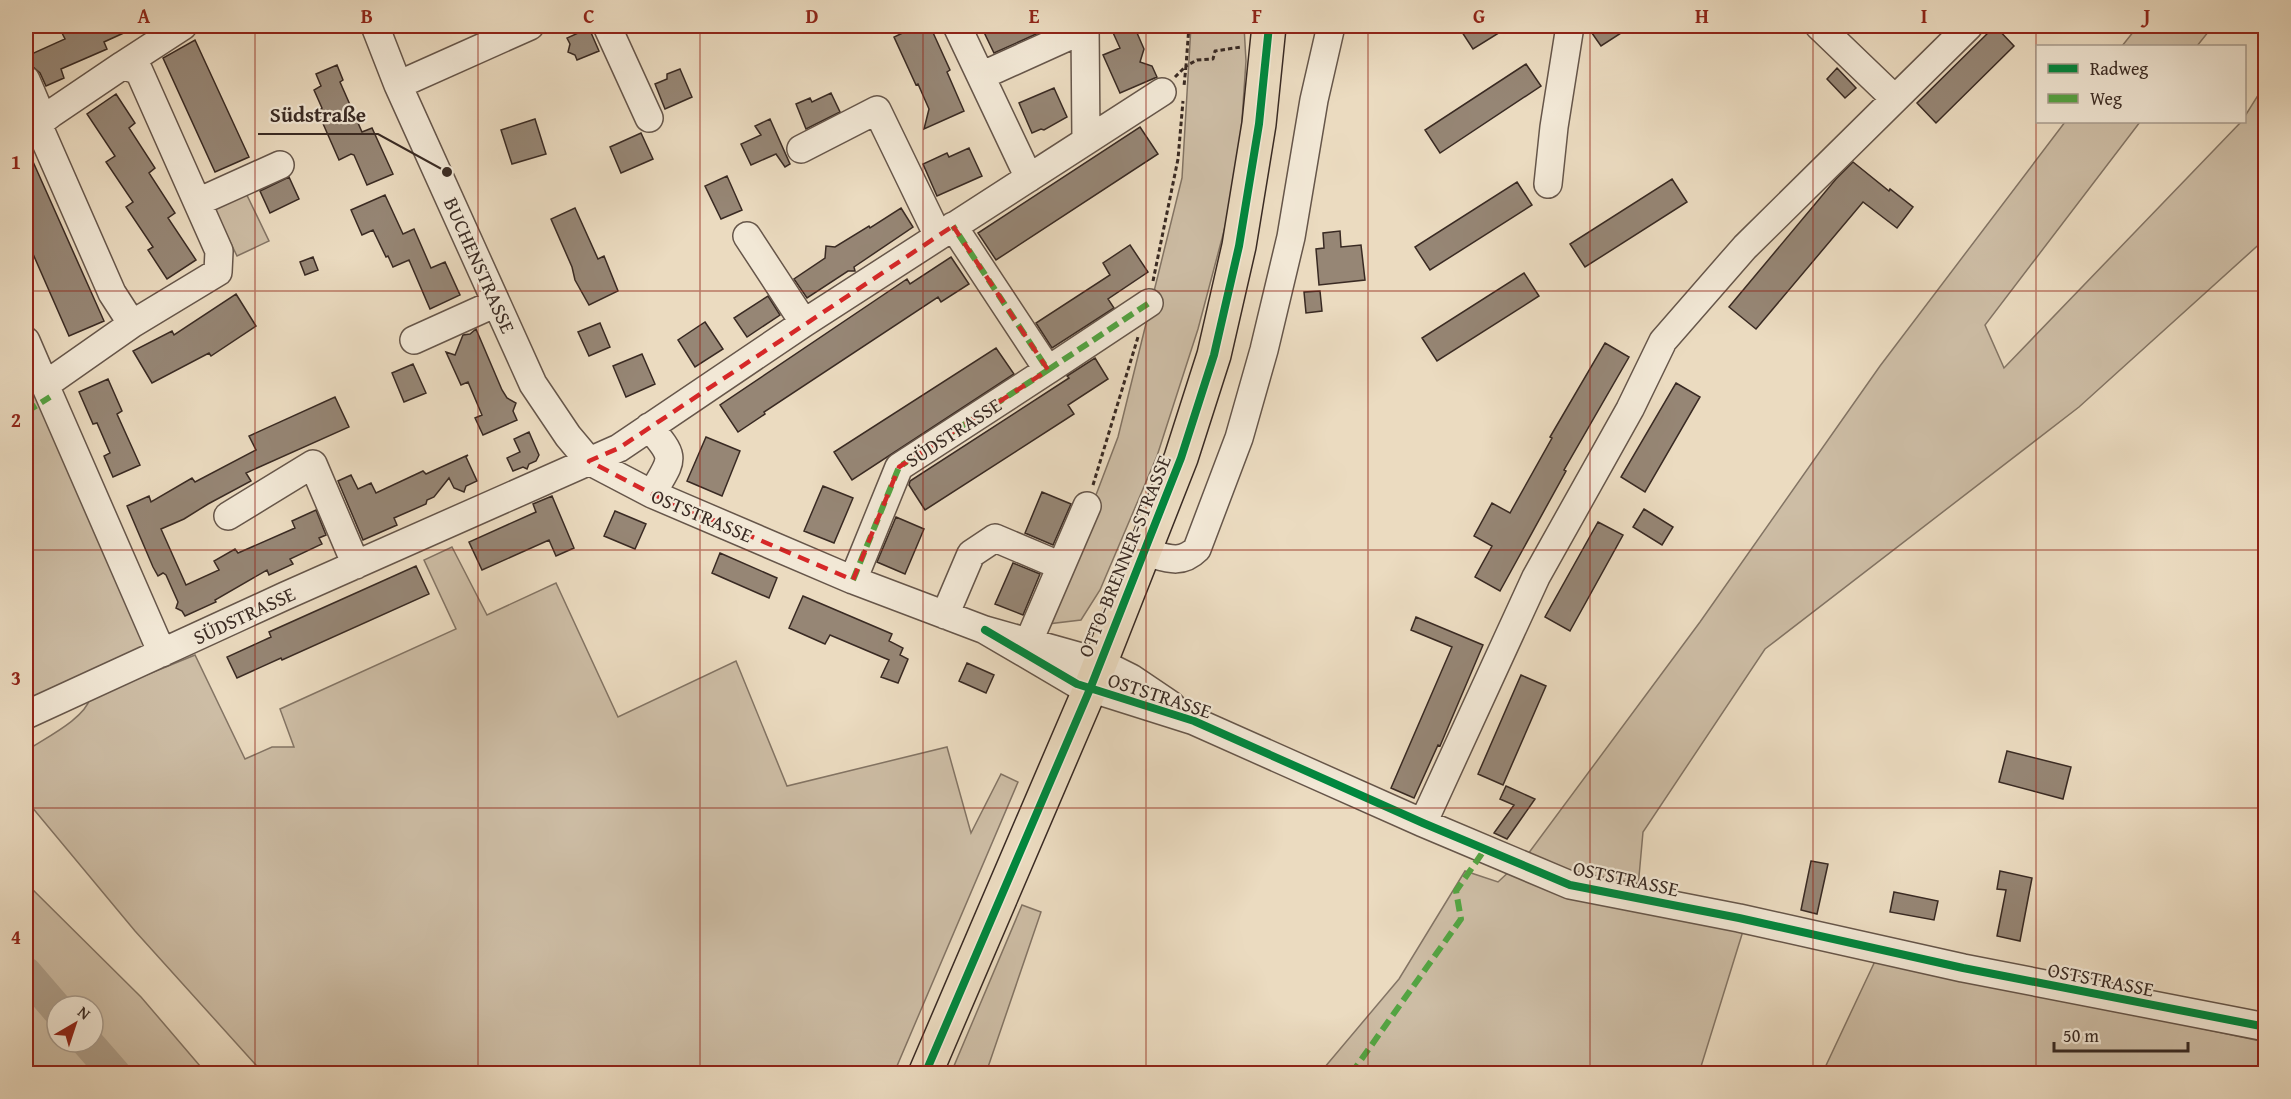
<svg xmlns="http://www.w3.org/2000/svg" width="2291" height="1099" font-family="'Gentium Book Plus',serif">
<style>
.green{fill:#cdbda5;stroke:#837464;stroke-width:1.5;fill-rule:evenodd}
.lines{fill:none;stroke-linecap:round;stroke-linejoin:round}
.river{stroke:#ae9f8b;stroke-width:32}
.building{fill:#968675;stroke:#392a23;stroke-width:1.5}
.minor-casing{stroke:#66564a;stroke-width:30}
.major-casing{stroke:#392a23;stroke-width:36}
.path{stroke:#392a23;stroke-width:3;stroke-dasharray:4.5 3;stroke-linecap:butt}
.minor{stroke:#f2e8d6;stroke-width:27}
.major{stroke:#ebdbc0;stroke-width:33}
.quiet{stroke:#53a442;stroke-width:6;stroke-dasharray:12 6;stroke-linecap:butt}
.cycleway-casing{stroke:#f2e8d6;stroke-width:11}
.cycleway{stroke:#00873e;stroke-width:8}
.marked{fill:none;stroke:#d62828;stroke-width:4.5;stroke-dasharray:12 8;stroke-linejoin:round}
.grid{fill:none;stroke:#8f2418;stroke-width:1.5;stroke-opacity:0.55}
.labels{text-anchor:middle;dominant-baseline:central;stroke-width:4.5;stroke-linejoin:round;paint-order:stroke}
.street-label{font-size:20px;fill:#392a23;stroke:#f2e8d6}
.leader{fill:none;stroke:#392a23;stroke-width:2}
.callout-dot{fill:#392a23;stroke:#f2e8d6;stroke-width:2}
.callout-label{font-size:21px;text-anchor:middle;font-weight:bold;fill:#392a23;stroke:#f2e8d6;stroke-width:4.5;stroke-linejoin:round;paint-order:stroke}
.neatline{fill:none;stroke:#8f2418;stroke-width:2}
.grid-label{font-size:20px;text-anchor:middle;font-weight:bold;fill:#8f2418}
</style>
<rect width="100%" height="100%" fill="#ebdbc0"/>
<filter id="stains"><feTurbulence type="fractalNoise" baseFrequency=".00333" numOctaves="4"/><feColorMatrix values="0 0 0 0 .2 0 0 0 0 .09 0 0 0 0 .02 0 0 0 .5 -.17"/></filter>
<radialGradient id="worn" r=".72"><stop offset=".6" stop-color="#630" stop-opacity="0"/><stop offset="1" stop-color="#630" stop-opacity=".3"/></radialGradient>
<path class="green" d="M1191 26H1244L1246 61 1238 178 1198 329 1157 456 1100 590 1081 620 1047 624 1118 437 1182 178Z
M2138 26H2213L2197 46H2122Z
M2265 84V239L2079 407 1765 649 1643 832 1636 910 1743 931 1699 1073 1319 1074 1399 979 1465 871 1498 882 1528 854 1700 622 1880 366 2065 122H2140L1985 325 2004 368 2241 122H2244L2245 116Z
M243 187 269 241 237 256 211 202Z
M26 369 146 644 143 649 26 703Z
M452 547 487 615 556 583 618 717 736 661 787 786 947 747 971 833 1001 774 1018 782 894 1073 264 1074 135 931 26 800V751C43 739 85 719 90 698L195 655 245 759 272 747H294L280 709 456 629 424 560Z
M26 883 141 997 206 1073H26ZM57 1006H93V1042H57Z
M1022 905 1041 912 986 1073H951Z
M1876 959 2265 1042V1073L1822 1074Z"/>
<g class="lines">
<path class="river" d="M26 973 57 1009
M87 1042 115 1074"/>
</g>
<path class="building" d="M75 26H139L104 42 107 49 61 69 64 78 46 86 40 73 32 66 27 56 65 39 61 31Z
M930 26 950 70 947 72 964 111 924 129 929 109 918 84 916 85 894 37 911 29 913 32Z
M981 26H1054L994 53Z
M1110 26H1134L1144 49 1140 62 1152 66 1157 77 1120 93 1103 55 1120 48Z
M1458 26H1510L1473 49Z
M1587 26H1632L1601 46Z
M1995 26 2014 46 1936 123 1917 103Z
M589 28 599 51 577 60 575 55 568 52 570 44 567 38Z
M195 40 249 157 215 172 163 58Z
M1526 64 1541 86 1440 153 1425 130Z
M337 65 343 80 340 82 362 132 372 128 393 174 367 185 354 155 351 154 339 160 317 110 322 108 314 90 321 86 316 74Z
M1837 68 1856 88 1845 98 1827 79Z
M680 69 692 97 665 109 655 84 667 79V74Z
M1054 88 1067 117 1044 130 1041 129 1032 133 1019 103Z
M831 93 840 112 806 129 796 104 810 98 812 102Z
M116 94 135 123 129 128 155 168 149 173 175 213 168 218 196 260 167 279 148 250 153 247 126 207 133 202 106 162 115 156 87 114Z
M535 119 546 154 512 164 501 130Z
M770 119 790 164 785 167 776 154 751 165 741 144 761 135 755 126Z
M1140 127 1158 154 996 260 978 233Z
M641 133 653 159 621 173 610 147Z
M26 146 104 321 69 336 26 238Z
M969 148 982 176 937 196 923 164 947 153 949 157Z
M1853 162 1889 191 1890 189 1913 207 1897 228 1863 202 1756 329 1729 307 1836 179Z
M727 176 742 210 721 219 705 186Z
M289 177 299 199 270 213 260 191Z
M1672 179 1687 202 1585 267 1570 244Z
M1517 182 1532 205 1430 270 1415 247Z
M385 195 403 234 414 229 431 268 445 262 460 295 430 309 409 260 393 267 388 256 386 257 373 230 362 235 351 210Z
M575 208 598 259 604 256 618 291 589 305 575 280 572 267 551 219Z
M901 208 913 227 854 267 855 271H848L807 298 794 279 825 258 826 246 835 247 869 226 870 228Z
M1340 231 1341 247 1361 245 1365 280 1319 285 1316 249 1324 248 1323 233Z
M1130 245 1148 272 1108 299 1114 308 1052 348 1036 323 1110 275 1103 263Z
M313 257 318 270 305 275 300 262Z
M951 257 969 284 941 302 938 297 764 412 765 414 738 432 720 405 907 279 910 284Z
M1524 273 1539 296 1437 361 1422 338Z
M1320 291 1322 311 1306 313 1304 292Z
M236 294 256 326 211 356 209 353 152 383 133 351 172 331 174 335Z
M768 296 780 315 747 337 734 318Z
M705 322 723 349 695 367 678 340Z
M600 323 610 347 589 356 578 332Z
M476 329 502 390 507 398 516 403 513 411 517 420 483 435 475 418 482 415 468 382 461 385 446 352 455 355 463 335 470 334Z
M1605 343 1629 357 1564 470 1566 471 1500 591 1475 577 1492 546 1474 536 1492 503 1510 513 1552 438 1550 437Z
M996 348 1014 374 852 480 834 452Z
M642 354 655 384 626 397 613 366Z
M1095 358 1108 379 1068 405 1074 414 925 510 909 485 910 481 1069 378 1067 376Z
M413 364 426 393 404 402 392 373Z
M108 379 122 411 117 414 140 465 113 477 104 456 110 453 97 423 93 424 79 392Z
M1676 383 1700 397 1645 492 1621 477Z
M335 397 349 427 246 473 251 481 208 504 184 519 161 529 186 585 219 570 214 561 235 549 238 553 295 528 292 521 316 510 326 535 319 538 322 544 290 559 293 564 269 575 267 570 215 600 216 602 185 616 182 611 176 608 178 602 166 575 163 573 158 576 153 567 127 506 149 496 151 502 192 478 195 482 256 450 249 436Z
M529 432 539 455 536 461 529 464 527 469 523 467 513 471 507 458 520 452 514 439Z
M706 437 740 451 722 496 687 481Z
M468 455 466 457 477 481 466 486 464 492 454 488 449 478 434 497 427 500 426 504 394 518 397 525 363 540 338 481 351 475 358 489 371 483 376 493 423 471 426 474Z
M823 486 853 498 834 543 804 531Z
M1042 492 1071 504 1053 545 1025 533Z
M552 496 574 548 556 556 549 540 482 570 469 542 536 512 533 504Z
M1644 509 1673 527 1662 545 1633 527Z
M615 511 646 524 635 549 604 536Z
M896 517 924 529 905 574 877 562Z
M1598 522 1623 535 1570 631 1545 617Z
M720 553 777 578 769 598 712 573Z
M1013 563 1040 574 1023 615 995 604Z
M416 566 429 594 282 660 281 658 237 678 227 657 271 637 269 632Z
M803 596 892 634 889 641 903 648 900 655 908 659 898 683 881 677 889 660 830 635 825 644 789 628Z
M1416 617 1483 645 1440 746 1438 745 1414 798 1391 788 1452 647 1411 630Z
M967 663 994 675 986 693 959 681Z
M1521 675 1546 686 1503 785 1478 774Z
M2007 751 2071 767 2063 799 1999 782Z
M1506 786 1535 799 1507 839 1494 833 1514 805 1500 799Z
M1811 861 1828 864 1817 914 1801 910Z
M2000 871 2032 878 2020 941 1997 936 2006 890 1997 889Z
M1894 892 1938 901 1934 920 1890 912Z"/>
<g class="lines">
<defs>
<path id="minor" d="M375 26 398 85 533 384 568 436 589 461 652 494 853 580 985 630 1099 662 1131 678 1171 705
M607 26 649 118
M957 26 1029 178
M1085 26 1086 141
M1819 26 1895 99
M123 65 183 26
M981 76 1085 29
M26 80 43 120
M398 85 530 26
M801 149 877 110 938 236
M1548 184 1554 127 1570 26
M198 202 280 165
M747 236 804 323
M132 324 218 272 219 251 139 71 123 65 52 113 43 120 40 129 112 293 132 324 45 385 162 653
M414 340 496 303
M26 341 45 385
M1048 370 1149 303
M649 427C678 460 672 458 652 494
M228 516 313 464 356 565
M1144 552C1165 557 1180 566 1197 549L1239 438 1264 350 1291 237 1314 100 1331 26
M853 580 899 467 1048 370 953 226
M945 615 971 554 995 538 1047 560
M985 630 1077 684 1194 721 1423 823 1570 885 1739 918 1963 968 2266 1027
M1028 643 1087 506
M26 715 285 596 619 448 804 323 1162 92
M1423 823 1536 577 1630 409 1663 341 1745 247 1969 26"/>
<path id="major" d="M925 1074 1090 689 1181 458 1214 355 1239 246 1259 124 1269 26"/>
</defs>
<use href="#minor" class="minor-casing"/>
<use href="#major" class="major-casing"/>
<path class="path" d="M1189 26 1186 66 1197 60 1213 59 1215 51 1241 47
M1175 77 1186 66 1184 86
M1153 281 1178 159 1183 101
M1093 485 1138 337"/>
<use href="#minor" class="minor"/>
<use href="#major" class="major"/>
<path class="quiet" d="M1048 370 1149 303
M26 412 50 397
M853 580 899 467 1048 370 953 226
M26 1067 31 1074
M1351 1074 1461 919 1456 891 1485 849"/>
<defs>
<path id="cycleway" d="M985 630 1077 684 1194 721 1423 823 1570 885 1739 918 1963 968 2266 1027
M925 1074 1090 689 1181 458 1214 355 1239 246 1259 124 1269 26"/>
</defs>
<use href="#cycleway" class="cycleway-casing"/>
<use href="#cycleway" class="cycleway"/>
</g>
<path class="marked" d="M953 226 1048 370 899 467 853 580 652 494 589 461 619 448Z"/>
<path class="grid" d="M255 26V1074M478 26V1074M700 26V1074M923 26V1074M1146 26V1074M1368 26V1074M1590 26V1074M1813 26V1074M2036 26V1074M26 291H2266M26 550H2266M26 808H2266"/>
<g class="labels">
<g class="street-label">
<text transform="translate(480 265) rotate(66)">BUCHENSTRASSE</text>
<text transform="translate(953 432) rotate(-33)">SÜDSTRASSE</text>
<text transform="translate(702 515) rotate(23)">OSTSTRASSE</text>
<text transform="translate(1124 556) rotate(-68)">OTTO-BRENNER-STRASSE</text>
<text transform="translate(244 615) rotate(-25)">SÜDSTRASSE</text>
<text transform="translate(1160 695) rotate(18)">OSTSTRASSE</text>
<text transform="translate(1626 878) rotate(12)">OSTSTRASSE</text>
<text transform="translate(2101 979) rotate(11)">OSTSTRASSE</text>
</g>
</g>
<path class="leader" d="M447 172L378 134H258"/>
<circle class="callout-dot" cx="447" cy="172" r="6"/>
<g class="callout-label">
<text x="318" y="122">Südstraße</text>
</g>
<rect width="2291" height="1099" fill="none" stroke="#ebdbc0" stroke-width="66"/>
<rect x="2036" y="45" width="210" height="78" fill="#f2e8d6" stroke="#a89c8e" stroke-width="1.5"/>
<rect x="2048" y="64" width="30" height="9" fill="#00873e" stroke="#a89c8e" stroke-width="1.5"/>
<text x="2090" y="75" font-size="18" fill="#392a23">Radweg</text>
<rect x="2048" y="94" width="30" height="9" fill="#53a442" stroke="#a89c8e" stroke-width="1.5"/>
<text x="2090" y="105" font-size="18" fill="#392a23">Weg</text>
<g transform="translate(75 1024) rotate(39)"><circle r="28" fill="#f2e8d6" stroke="#a89c8e" stroke-width="1.5"/>
<path d="M0-4.5L10 22L0 15L-10 22Z" fill="#8f2418"/>
<text y="-9" font-size="16" font-weight="bold" text-anchor="middle" fill="#392a23">N</text>
</g>
<path d="M2054 1042v9h134v-9" fill="none" stroke="#392a23" stroke-width="3"/>
<text x="2063" y="1042" font-size="18" fill="#392a23" stroke="#f2e8d6" stroke-width="4.5" paint-order="stroke">50 m</text>
<rect x="33" y="33" width="2225" height="1033" class="neatline"/>
<g class="grid-label">
<text x="144" y="23">A</text>
<text x="367" y="23">B</text>
<text x="589" y="23">C</text>
<text x="812" y="23">D</text>
<text x="1034" y="23">E</text>
<text x="1257" y="23">F</text>
<text x="1479" y="23">G</text>
<text x="1702" y="23">H</text>
<text x="1924" y="23">I</text>
<text x="2147" y="23">J</text>
<text x="16" y="169">1</text>
<text x="16" y="427">2</text>
<text x="16" y="685">3</text>
<text x="16" y="944">4</text>
</g>
<rect width="100%" height="100%" filter="url(#stains)"/>
<rect width="100%" height="100%" fill="url(#worn)"/>
</svg>
